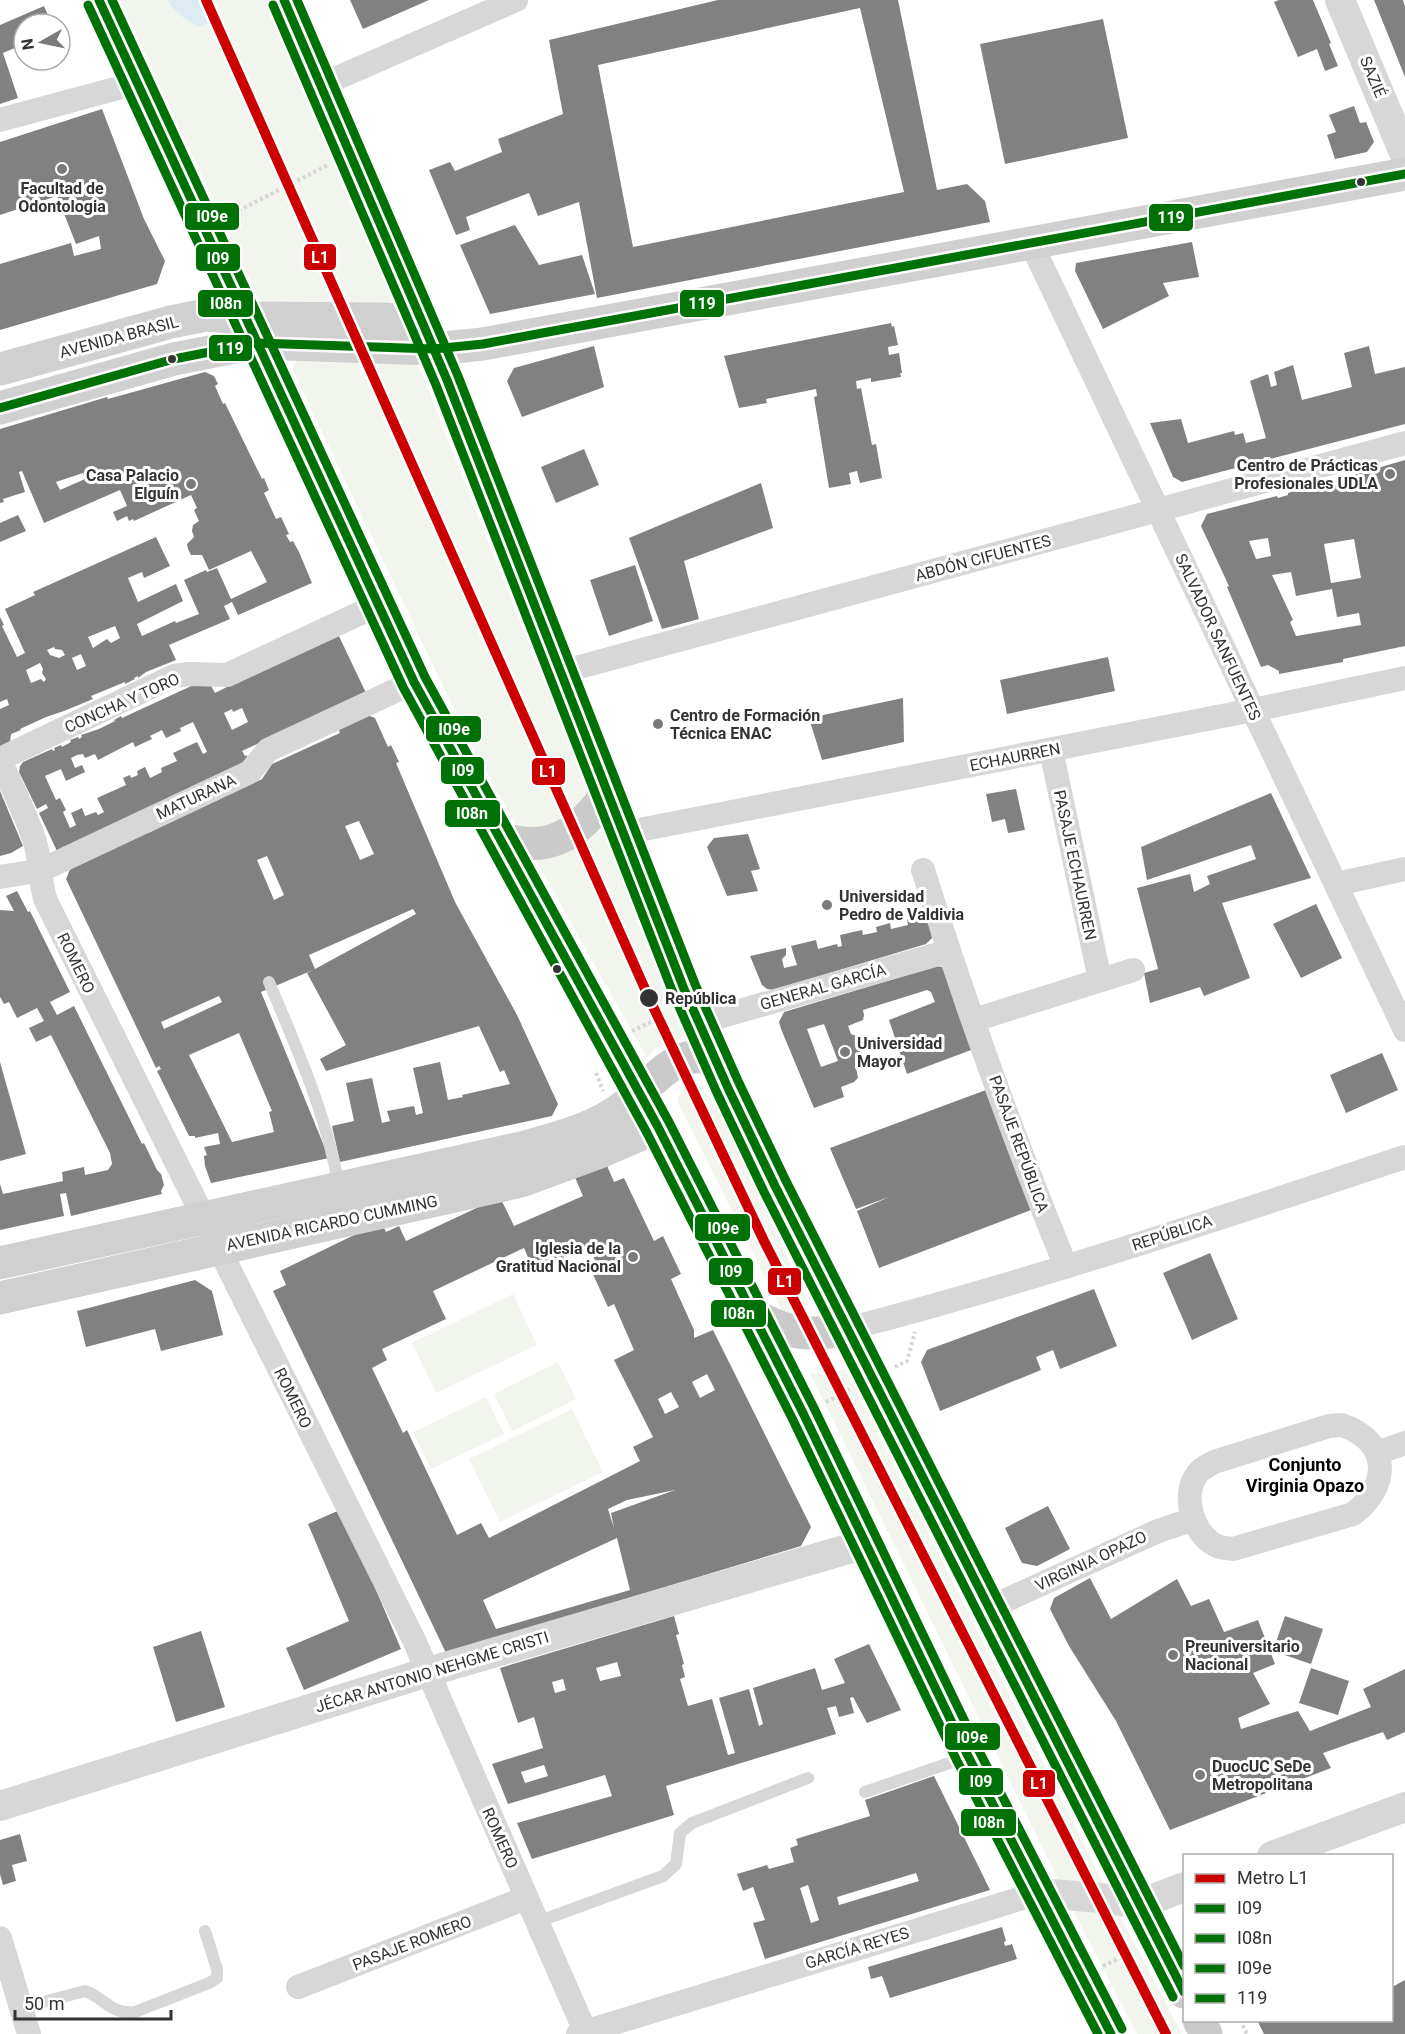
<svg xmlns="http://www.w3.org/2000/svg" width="1405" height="2034" font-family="Roboto,sans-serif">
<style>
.green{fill:#f1f5ed}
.water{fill:#ddebf3}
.building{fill:#818181;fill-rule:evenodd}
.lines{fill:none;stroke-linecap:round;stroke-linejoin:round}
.path{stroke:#d6d6d6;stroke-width:4;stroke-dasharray:3 3;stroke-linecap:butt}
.service{stroke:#d7d7d7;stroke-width:12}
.minor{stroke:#d7d7d7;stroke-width:24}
.tertiary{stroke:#d7d7d7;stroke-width:30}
.secondary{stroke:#d0d0d0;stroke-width:33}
.primary{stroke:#cacaca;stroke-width:33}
.bus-1-casing{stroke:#fff;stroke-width:14}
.bus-2-casing{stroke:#fff;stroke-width:14}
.bus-3-casing{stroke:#fff;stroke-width:14}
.bus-4-casing{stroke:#fff;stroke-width:14}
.bus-1{stroke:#007106;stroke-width:9}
.bus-2{stroke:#007106;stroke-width:9}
.bus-3{stroke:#007106;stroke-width:9}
.bus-4{stroke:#007106;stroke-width:9}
.metro-1-casing{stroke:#fff;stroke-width:15}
.metro-1{stroke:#c00;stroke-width:10}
.poi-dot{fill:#7a7a7a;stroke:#fff;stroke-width:2}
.bus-dot{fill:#333;stroke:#fff;stroke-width:2}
.labels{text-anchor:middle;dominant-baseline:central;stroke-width:6;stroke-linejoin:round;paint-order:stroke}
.street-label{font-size:16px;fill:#333;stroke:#fff}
.poi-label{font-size:16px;font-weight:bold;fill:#333;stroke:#fff;text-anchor:start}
.stop-label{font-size:16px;font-weight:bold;fill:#333;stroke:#fff;text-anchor:start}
.neighbourhood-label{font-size:18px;font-weight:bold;fill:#000;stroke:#fff}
.line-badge{stroke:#fff;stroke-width:2}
.badge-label{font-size:16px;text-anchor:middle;font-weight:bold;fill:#fff}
</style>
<rect width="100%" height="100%" fill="#fff"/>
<path class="green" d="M120 0H271L401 308 262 306Z
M299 357 411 359 420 369 685 1036 655 1049 647 1058 471 745 292 369Z
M699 1089 712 1098 720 1111 806 1297 809 1305 801 1316 782 1311 678 1103V1098L684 1090Z
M513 1294 537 1345 436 1393 412 1343Z
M558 1362 576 1399 512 1431 494 1394Z
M846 1369 1114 1904 1182 2034H1137L1079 1922 810 1373 825 1374Z
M486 1397 504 1434 431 1469 413 1432Z
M572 1409 603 1472 500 1522 469 1459Z"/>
<path class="water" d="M168 0H214L215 7 210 22 199 27C187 21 174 12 168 0Z"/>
<path class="building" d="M350 0H429L363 29Z
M718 0H898L937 190 967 184 985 201 990 222 597 298 579 202 538 216 529 193 466 217 470 230 456 235 429 170 450 162 455 171 502 152 498 139 563 114 549 40ZM860 8 904 192 633 247 598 65Z
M1279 0H1313L1331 43 1329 44 1338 66 1325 71 1317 49 1298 57 1274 2Z
M1374 0H1403L1405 7V77Z
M44 6 52 24H24V44L3 53 18 98 0 104V25Z
M1103 19 1128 138 1005 164 980 44Z
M1354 106 1360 123 1366 122 1374 142 1367 152 1335 159 1327 135 1336 132 1329 115Z
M102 109 144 219 165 261 157 284 0 330V264L71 243 74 256 101 249 99 236 76 244 57 196 0 215V142Z
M515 225 539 265 582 255 595 294 490 314 460 245Z
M1192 242 1199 277 1163 283 1169 296 1103 329 1075 271 1076 263Z
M891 323 892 327 894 326 898 345 888 347 889 355 899 353 902 373H900L901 377 871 382V378L856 381 857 389 861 388 872 445 876 444 882 478 860 483 857 471 849 473 851 484 829 488 814 397 817 396 816 389 766 399 767 403 739 408 724 356Z
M594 346 604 387 522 417 507 381 514 368Z
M1369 346 1375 374 1405 367V424L1182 482 1173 477 1150 423 1181 419 1188 443 1234 431 1235 435 1243 433 1246 443 1266 438 1250 381 1268 374 1271 387 1277 385 1274 372 1293 365 1302 400 1352 387 1344 353Z
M205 372 214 376 218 384 215 386 223 404 225 403 262 479 264 478 269 490 264 493 276 519 281 517 289 534 286 535 290 542 293 541 299 552 312 583 238 615 232 602 224 606 230 619 169 645 176 660 146 672 138 678V676L134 678 135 679 125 684V682L91 696 93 699 64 711 46 717 20 729 21 730 11 734 10 742 0 751V709L9 705 7 699 0 702V617L4 625 2 626 17 657 25 653 5 609 35 595 33 592 156 537 170 566 144 578 142 572 128 578 138 602 176 584 183 601 137 624 142 636 175 621 176 623 199 614 184 580 206 570 207 572 217 568 231 599 267 582 251 551 209 570 202 555H191L188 549 187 544 194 537 192 531 193 525 199 521 194 510 197 508 191 495 134 521 133 519 129 521 127 516 117 521 113 512 127 506 120 490 44 523 22 471 19 472 25 492 3 499 4 502 0 503V429L107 397 108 399ZM83 473 85 479 60 490 56 482ZM115 626 120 638 111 643 107 639 93 648 88 637ZM54 647 55 649 62 650 65 655 59 658 50 655 47 650ZM81 654 86 666 77 670 72 658ZM40 663 43 669 42 673 46 679 44 682 41 679 31 683 26 670Z
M584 449 599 485 556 503 541 467Z
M1405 460V646L1343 659V662L1279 674V671L1268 665 1261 667 1227 587 1229 586 1228 584 1201 526 1207 514 1277 496 1278 498 1288 495V493L1311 486 1312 489 1343 478ZM1268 538 1271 556 1256 559 1249 541ZM1354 539 1361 578 1331 583 1324 544ZM1291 572 1296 596 1332 589 1337 617 1359 613 1361 625 1296 636 1290 622 1293 620 1272 575Z
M761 483 773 528 684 561 699 619 662 629 629 538Z
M18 515 26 531 0 542V523Z
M635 565 653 621 609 636 590 580Z
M337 632 366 693 242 751 245 756 247 755 246 763 57 851 39 813 48 808 46 804 37 809 19 772 20 766 23 762 52 749 53 751 55 750 54 748 61 745 62 747 71 742 70 740 78 737 79 739 82 737 81 735 99 729 115 721 114 720 121 716 122 718 202 681 210 684 215 693ZM242 708 248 722 232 730 224 713 232 709 233 712ZM193 722 207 752 203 754 197 742 173 753 177 761 161 768 162 772 150 778 145 767 137 771 138 775 131 778 130 775 123 778 126 785 97 798 104 812 98 815 96 812 85 816 82 808 71 813 76 825 70 828 63 812 66 810 60 798 56 800 45 776 61 769 66 781 85 772 82 765 75 768 71 758 77 755 83 754 85 758 95 754 98 760 133 742 135 747 152 739 150 736 162 730 166 738 181 731 180 728Z
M1108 657 1115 691 1007 714 1000 680Z
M903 698 904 742 822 760 809 718Z
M367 715 375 718 388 747 391 745 399 762 396 763 455 902 517 1015 558 1104 552 1116 340 1162 332 1126 354 1121 346 1083 372 1078 382 1123 390 1121 387 1111 414 1106 416 1115 423 1113 413 1068 440 1062 448 1100 463 1097 462 1095 510 1084 504 1070 500 1072 479 1026 326 1071 320 1059 346 1045 307 973 313 970 261 992 329 1158 211 1183 205 1166 204 1156 207 1155 204 1147 220 1144 218 1133 195 1138V1136H189L157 1071 161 1069 159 1066 156 1068 66 879 71 867 147 831 148 833 262 779 272 764 340 733 338 728ZM359 821 374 854 360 860 345 826ZM267 856 284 895 274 900 257 860ZM413 909 416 914 315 969 309 955ZM219 996 222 1002 164 1029 161 1022ZM239 1033 272 1111 269 1112 274 1132 232 1142 189 1055Z
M1016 789 1025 830 1008 833 1005 819 992 822 986 794Z
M0 791 23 846 11 853 0 856Z
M1271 793 1311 878 1222 903 1250 978 1204 996 1200 987 1150 1003 1144 973 1158 969 1137 888 1190 874 1194 892 1210 884 1207 876 1256 859 1251 845 1147 880 1141 847Z
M748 834 760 869 751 871 758 891 727 896 707 847 714 838Z
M17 891 28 912 30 911 70 992 50 1002 57 1015 74 1006 142 1144 144 1143 157 1170 161 1174 164 1185 161 1191 162 1194 71 1216 66 1193 60 1194 64 1216 0 1230V1184L3 1194 63 1181 62 1172 84 1167 85 1175 108 1170 112 1164 110 1153 51 1035 36 1042 29 1028 44 1021 37 1008 17 1018 9 1002 4 1004 0 997V910L14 911 6 896Z
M1316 904 1342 958 1301 978 1273 924Z
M928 914 932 938 926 944 773 990 767 989 762 985 750 956 786 948V955L782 959 784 968 797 965 791 946 816 940 818 949 837 944 838 947 842 946 840 935 862 930 863 935 877 932 876 927 890 923 891 929 908 925 907 919Z
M937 966 942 967 979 1047 907 1074 889 1020 935 1002 931 992 927 990 863 1010 864 1015 863 1020 848 1026 851 1034 856 1036 864 1058 863 1063 856 1067 858 1078 854 1082 841 1087 844 1097 814 1108 781 1029 779 1022 784 1012ZM824 1024 838 1061 821 1067 807 1029Z
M1382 1053 1398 1090 1346 1113 1330 1075Z
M0 1062 26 1154 0 1161Z
M994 1087 1039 1207 879 1268 857 1211 889 1197 856 1209 830 1148Z
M605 1161 614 1182 624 1178 654 1241 663 1236 681 1274 671 1279 694 1330V1338L713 1330 811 1527 801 1546 446 1653 273 1291 286 1285 280 1271 381 1222 386 1232 399 1226 406 1241 500 1197 514 1226 583 1196 574 1175ZM589 1247 598 1267 591 1270 608 1307 614 1304 634 1350 614 1360 653 1437 633 1447 640 1461 489 1538 481 1523 457 1535 407 1430 403 1433 372 1368 387 1360 382 1349 446 1319 433 1291 524 1248 534 1271ZM707 1374 715 1390 700 1398 692 1382ZM671 1392 679 1407 665 1414 658 1399ZM675 1490 611 1513 614 1528 608 1509 627 1500ZM617 1538 630 1590 496 1629 483 1600Z
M1210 1253 1238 1319 1192 1340 1163 1273Z
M195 1280 212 1291 223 1335 161 1351 155 1329 86 1347 77 1311Z
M1094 1289 1117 1346 1060 1369 1053 1350 1036 1357 1041 1370 940 1411 921 1362 927 1350Z
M1048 1506 1070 1549 1037 1566 1022 1563 1005 1528Z
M342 1509 401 1649 304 1690 286 1648 349 1621 308 1524Z
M1090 1578 1111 1619 1177 1579 1191 1606 1209 1599 1224 1632 1258 1620 1275 1664 1253 1673 1270 1704 1238 1718 1241 1729 1298 1711 1310 1731 1371 1707 1363 1689 1405 1669V1732L1387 1740 1383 1732 1323 1753 1331 1768 1170 1830 1116 1721 1069 1646 1050 1609 1054 1598Z
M674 1616 679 1634 676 1635 684 1664 682 1665 685 1677 680 1679 688 1706 712 1699 728 1755 735 1753 719 1698 749 1689 759 1726 763 1724 753 1688 815 1668 822 1690 845 1683 834 1659 869 1644 901 1710 867 1723 853 1697 850 1698 854 1713 839 1717 836 1706 827 1708 836 1734 666 1786 674 1815 532 1859 517 1823 612 1796 605 1775 508 1804 492 1764 543 1748 534 1717 518 1723 500 1668ZM617 1662 621 1676 600 1681 596 1668ZM563 1679 566 1690 555 1693 552 1682ZM544 1765 548 1776 525 1783 521 1772Z
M1285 1616 1323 1629 1311 1664 1273 1651Z
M201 1631 225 1707 176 1722 153 1647Z
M1311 1668 1349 1681 1338 1715 1299 1703Z
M934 1776 990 1890 765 1959 753 1923 765 1920 753 1887 743 1891 737 1874 767 1865 769 1869 794 1862 790 1848 798 1845 796 1839 870 1816 865 1800ZM916 1873 919 1881 839 1905 837 1897ZM808 1885 819 1920 811 1923 800 1888Z
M20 1834 27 1861 12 1865 16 1881 3 1885 0 1874V1840Z
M1002 1927 1006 1941 1004 1942 1005 1946 1012 1944 1017 1959 890 1998 882 1976 871 1979 868 1967Z
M1405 1980V2034H1264L1257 2020H1392V1987Z"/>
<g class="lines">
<path class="path" d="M228 216 328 165
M632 1031 666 1015
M596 1073 603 1091
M895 1367 907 1361 915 1332
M826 1402 851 1389
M1103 1966 1135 1951
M1240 2020 1247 2034"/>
<path class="service" d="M269 982C297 1049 327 1115 339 1188
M865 1792 967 1757
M537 1922 663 1876 676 1864 680 1833 692 1823 808 1778
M21 2008 85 1991C105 1998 111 2015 135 2012L209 1983 217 1978V1969L205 1931"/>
<path class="minor" d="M321 85 516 0
M0 120 137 83
M1031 243 1405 1030
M561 672 1405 443
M1051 750 1100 980
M0 759 174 676 189 674 227 675 378 605
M0 761C12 787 26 814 35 842 41 861 39 881 46 901L414 1640 581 2022 592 2034
M624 833 1253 710 1405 678
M923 870C965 1004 1013 1137 1066 1267
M0 877 31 872 48 867 250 772 268 750 414 682
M1336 884 1405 869
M974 1020 1133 970
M698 1023 949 951
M847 1329C1036 1280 1220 1218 1405 1157
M1342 1425C1390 1442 1391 1485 1353 1514L1233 1549C1227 1548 1220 1548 1215 1545 1192 1533 1181 1494 1198 1473 1202 1468 1209 1465 1214 1462L1313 1431 1329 1426Z
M1377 1453 1405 1443
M991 1607 1158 1531 1194 1519
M0 1938 29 2034
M298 1987 526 1898
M578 2034 1039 1893"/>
<path class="tertiary" d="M1340 0 1405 155
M0 1806 428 1672 865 1544
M1272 1856 1405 1807
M1039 1893 1101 1898 1140 1904 1184 1887"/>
<path class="secondary" d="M0 369 171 322 206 315 244 318 384 319 401 321 434 349
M0 408 174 359 256 343 434 349 483 344 1405 174
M0 1263 521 1148C565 1136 608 1126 640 1092
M0 1298 521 1181 597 1153 658 1127"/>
<path class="primary" d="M99 0 414 682 658 1127 803 1413 968 1756 1111 2034
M284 0 447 380 684 989C739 1123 809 1251 874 1379 978 1583 1081 1788 1184 1992
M499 837C549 856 581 832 608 792
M640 1092C661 1073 684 1046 714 1061
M752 1313C784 1334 809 1337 847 1329
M1199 2020 1206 2034"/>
<defs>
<path id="bus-1" d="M99 0 414 682 658 1127 803 1413 968 1756 1111 2034
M284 0 447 380 684 989 728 1088 775 1186 1184 1992"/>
<path id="bus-2" d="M88 5 403 687 647 1133 792 1418 957 1761 1098 2034
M273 5 436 385 673 993 717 1093 764 1192 1173 1997"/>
<path id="bus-3" d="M112 0 425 677 669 1122 814 1408 979 1751 1122 2029
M297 0 458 376 695 984 739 1083 786 1181 1184 1966"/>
<path id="bus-4" d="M0 408 174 359 256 343 434 349 483 344 1405 174"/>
</defs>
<use href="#bus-1" class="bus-1-casing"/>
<use href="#bus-2" class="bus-2-casing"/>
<use href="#bus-3" class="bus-3-casing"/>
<use href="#bus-4" class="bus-4-casing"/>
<use href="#bus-1" class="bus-1"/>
<use href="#bus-2" class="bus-2"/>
<use href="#bus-3" class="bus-3"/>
<use href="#bus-4" class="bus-4"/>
<defs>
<path id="metro-1" d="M206 0 649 998 764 1241 1166 2034"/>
</defs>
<use href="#metro-1" class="metro-1-casing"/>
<use href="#metro-1" class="metro-1"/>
</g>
<g class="poi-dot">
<circle cx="62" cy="169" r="6"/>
<circle cx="1390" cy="474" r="6"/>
<circle cx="191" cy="484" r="6"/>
<circle cx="658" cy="724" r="6"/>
<circle cx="827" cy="905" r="6"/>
<circle cx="845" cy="1052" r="6"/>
<circle cx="633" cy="1257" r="6"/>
<circle cx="1173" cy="1655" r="6"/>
<circle cx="1200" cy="1775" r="6"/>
</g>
<g class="bus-dot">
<circle cx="1361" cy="182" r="5"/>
<circle cx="172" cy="359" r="5"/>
<circle cx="557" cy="969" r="5"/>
<circle cx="649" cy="998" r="10"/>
</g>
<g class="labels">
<g class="street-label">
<text transform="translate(1373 77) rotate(67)">SAZIÉ</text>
<text transform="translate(119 337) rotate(-15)">AVENIDA BRASIL</text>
<text transform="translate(983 558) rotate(-15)">ABDÓN CIFUENTES</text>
<text transform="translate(1218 637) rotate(65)">SALVADOR SANFUENTES</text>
<text transform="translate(122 703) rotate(-24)">CONCHA Y TORO</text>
<text transform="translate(1015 757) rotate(-11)">ECHAURREN</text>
<text transform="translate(196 797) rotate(-25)">MATURANA</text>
<text transform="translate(1075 865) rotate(78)">PASAJE ECHAURREN</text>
<text transform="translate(76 963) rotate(64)">ROMERO</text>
<text transform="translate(823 987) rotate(-16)">GENERAL GARCÍA</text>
<text transform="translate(1019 1144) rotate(70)">PASAJE REPÚBLICA</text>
<text transform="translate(332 1223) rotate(-12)">AVENIDA RICARDO CUMMING</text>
<text transform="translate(1172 1233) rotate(-18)">REPÚBLICA</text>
<text transform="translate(293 1398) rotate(64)">ROMERO</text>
<text transform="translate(1091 1561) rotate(-25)">VIRGINIA OPAZO</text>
<text transform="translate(432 1672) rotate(-17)">JÉCAR ANTONIO NEHGME CRISTI</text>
<text transform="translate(500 1838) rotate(66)">ROMERO</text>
<text transform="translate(412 1943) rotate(-21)">PASAJE ROMERO</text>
<text transform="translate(857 1948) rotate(-17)">GARCÍA REYES</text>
</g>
<g class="poi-label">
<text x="62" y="188" text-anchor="middle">Facultad de<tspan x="62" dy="18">Odontologia</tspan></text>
<text x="1378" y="465" text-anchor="end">Centro de Prácticas<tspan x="1378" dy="18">Profesionales UDLA</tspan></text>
<text x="179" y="475" text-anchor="end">Casa Palacio<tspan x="179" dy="18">Elguín</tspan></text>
<text x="670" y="715">Centro de Formación<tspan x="670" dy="18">Técnica ENAC</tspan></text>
<text x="839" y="896">Universidad<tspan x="839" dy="18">Pedro de Valdivia</tspan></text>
<text x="857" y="1043">Universidad<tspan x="857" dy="18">Mayor</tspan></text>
<text x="621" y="1248" text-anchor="end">Iglesia de la<tspan x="621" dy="18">Gratitud Nacional</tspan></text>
<text x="1185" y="1646">Preuniversitario<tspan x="1185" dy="18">Nacional</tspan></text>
<text x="1212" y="1766">DuocUC SeDe<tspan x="1212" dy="18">Metropolitana</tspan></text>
</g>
<g class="stop-label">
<text x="665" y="998">República</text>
</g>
<g class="neighbourhood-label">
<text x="1305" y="1464">Conjunto<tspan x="1305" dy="21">Virginia Opazo</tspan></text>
</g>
</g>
<g class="line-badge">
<rect x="184" y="202" width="56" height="29" rx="6" fill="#007106"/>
<rect x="1148" y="203" width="46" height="29" rx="6" fill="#007106"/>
<rect x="303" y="243" width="34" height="28" rx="6" fill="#c00"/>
<rect x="195" y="243" width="46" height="29" rx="6" fill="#007106"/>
<rect x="197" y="289" width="57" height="29" rx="6" fill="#007106"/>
<rect x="679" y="289" width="46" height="29" rx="6" fill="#007106"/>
<rect x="208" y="334" width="45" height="28" rx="6" fill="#007106"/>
<rect x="425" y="715" width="57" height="28" rx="6" fill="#007106"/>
<rect x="440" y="756" width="45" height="29" rx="6" fill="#007106"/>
<rect x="531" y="757" width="35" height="29" rx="6" fill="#c00"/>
<rect x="444" y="799" width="57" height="29" rx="6" fill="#007106"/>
<rect x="694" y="1213" width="57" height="29" rx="6" fill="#007106"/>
<rect x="708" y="1257" width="46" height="29" rx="6" fill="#007106"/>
<rect x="767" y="1267" width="35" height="29" rx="6" fill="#c00"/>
<rect x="710" y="1299" width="57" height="29" rx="6" fill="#007106"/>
<rect x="944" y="1722" width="57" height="29" rx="6" fill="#007106"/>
<rect x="958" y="1767" width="46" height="29" rx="6" fill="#007106"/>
<rect x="1022" y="1769" width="34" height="29" rx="6" fill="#c00"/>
<rect x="960" y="1808" width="57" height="29" rx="6" fill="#007106"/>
</g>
<g class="badge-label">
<text x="212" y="222">I09e</text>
<text x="1171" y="223">119</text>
<text x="320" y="263">L1</text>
<text x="218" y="264">I09</text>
<text x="226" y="309">I08n</text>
<text x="702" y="309">119</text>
<text x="230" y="354">119</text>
<text x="454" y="735">I09e</text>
<text x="463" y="776">I09</text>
<text x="548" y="777">L1</text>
<text x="472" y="819">I08n</text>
<text x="723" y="1234">I09e</text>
<text x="731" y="1277">I09</text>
<text x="785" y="1287">L1</text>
<text x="739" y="1319">I08n</text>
<text x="972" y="1743">I09e</text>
<text x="981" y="1787">I09</text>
<text x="1039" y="1789">L1</text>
<text x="989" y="1828">I08n</text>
</g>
<rect x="1183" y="1854" width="210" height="168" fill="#ffffff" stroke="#adadad" stroke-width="1.5"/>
<rect x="1195" y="1874" width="30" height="9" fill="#cc0000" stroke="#adadad" stroke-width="1.5"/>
<text x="1237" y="1884" font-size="18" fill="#333333">Metro L1</text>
<rect x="1195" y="1904" width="30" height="9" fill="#007106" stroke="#adadad" stroke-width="1.5"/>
<text x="1237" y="1914" font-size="18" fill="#333333">I09</text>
<rect x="1195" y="1934" width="30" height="9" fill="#007106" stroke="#adadad" stroke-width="1.5"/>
<text x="1237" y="1944" font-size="18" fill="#333333">I08n</text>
<rect x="1195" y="1964" width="30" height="9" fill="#007106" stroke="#adadad" stroke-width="1.5"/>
<text x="1237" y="1974" font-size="18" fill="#333333">I09e</text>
<rect x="1195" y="1994" width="30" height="9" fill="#007106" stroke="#adadad" stroke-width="1.5"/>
<text x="1237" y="2004" font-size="18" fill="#333333">119</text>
<g transform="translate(42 42) rotate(261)"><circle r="28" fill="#ffffff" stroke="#adadad" stroke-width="1.5"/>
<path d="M0-4.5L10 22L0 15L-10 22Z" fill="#7a7a7a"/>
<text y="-9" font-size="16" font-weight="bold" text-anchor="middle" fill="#333333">N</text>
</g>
<path d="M15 2010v9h156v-9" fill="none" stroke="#333333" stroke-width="3"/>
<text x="24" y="2010" font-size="18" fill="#333333" stroke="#ffffff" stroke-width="4.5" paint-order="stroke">50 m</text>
</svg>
